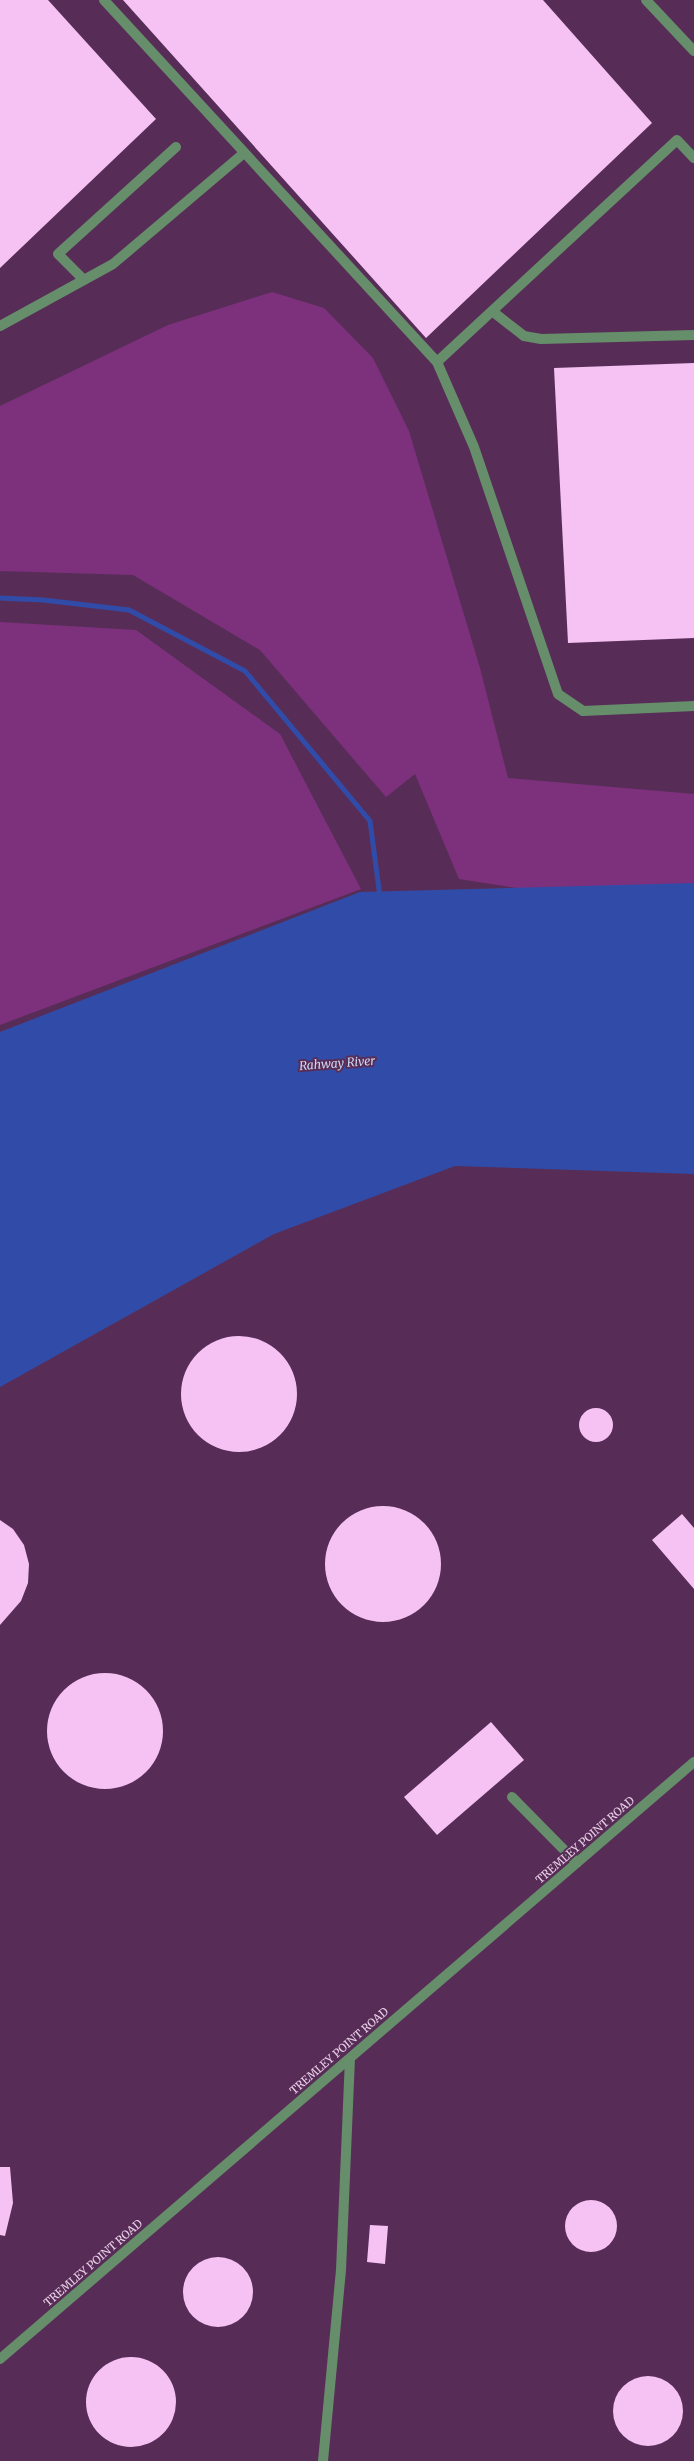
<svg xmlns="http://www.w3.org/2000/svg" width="694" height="2461" font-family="Merriweather,serif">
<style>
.green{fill:#7d317d}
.water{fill:#314ca8}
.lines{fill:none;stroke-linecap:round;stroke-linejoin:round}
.stream{stroke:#314ca8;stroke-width:5}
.building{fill:#f5c2f3}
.minor{stroke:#668e6b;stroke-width:10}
.labels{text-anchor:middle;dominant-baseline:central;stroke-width:4;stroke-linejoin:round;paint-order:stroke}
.street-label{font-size:11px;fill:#e9cfe7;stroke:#572d57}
.water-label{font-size:12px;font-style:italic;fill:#cfd9f3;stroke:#572d57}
</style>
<rect width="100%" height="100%" fill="#572d57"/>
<path class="green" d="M272 292 324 308 373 358 409 431 480 668 508 778 694 794V902L572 897 459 879 415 774 386 797 260 650 133 575 0 571V406L168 325Z
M0 622 136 630 280 734 361 889 0 1025Z"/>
<path class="water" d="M694 883V1174L455 1166 274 1234 0 1387V1032L360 892Z"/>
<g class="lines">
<path class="stream" d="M0 598 43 600 129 610 245 671 370 821 380 897"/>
</g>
<path class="building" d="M0 0H48L156 119 0 268Z
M123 0H543L652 123 426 338Z
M694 363V638L568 643 554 368Z
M181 1394a58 58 0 1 1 116 0a58 58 0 1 1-116 0Z
M579 1425a17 17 0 1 1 34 0a17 17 0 1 1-34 0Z
M325 1564a58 58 0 1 1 116 0a58 58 0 1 1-116 0Z
M682 1514 694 1528V1589L652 1540Z
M0 1520 13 1529 24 1545 29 1564 28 1583 21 1601 0 1625Z
M47 1731a58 58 0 1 1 116 0a58 58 0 1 1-116 0Z
M491 1722 524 1760 437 1835 404 1797Z
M0 2167H10L13 2203 5 2236 0 2235Z
M565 2226a26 26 0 1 1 52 0a26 26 0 1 1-52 0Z
M370 2225 388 2226 385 2264 367 2262Z
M183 2292a35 35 0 1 1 70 0a35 35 0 1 1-70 0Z
M86 2402a45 45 0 1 1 90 0a45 45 0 1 1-90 0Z
M613 2411a35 35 0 1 1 70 0a35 35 0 1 1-70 0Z"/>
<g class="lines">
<path class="minor" d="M104 0 437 362 474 447 558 694 583 711 694 706
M646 0 694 51
M694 158 677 140 492 311 524 336 541 339 694 335
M84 280 58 254 176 147
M0 326 113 264 244 153
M437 362 492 311
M512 1797 577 1863
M0 2359 694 1762
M323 2461 341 2270 350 2058"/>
</g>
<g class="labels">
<g class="street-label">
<text transform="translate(585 1840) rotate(-41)">TREMLEY POINT ROAD</text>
<text transform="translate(339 2051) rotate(-41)">TREMLEY POINT ROAD</text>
<text transform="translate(93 2263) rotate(-41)">TREMLEY POINT ROAD</text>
</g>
<g class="water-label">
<text transform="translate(337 1063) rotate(-4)">Rahway River</text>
</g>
</g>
</svg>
